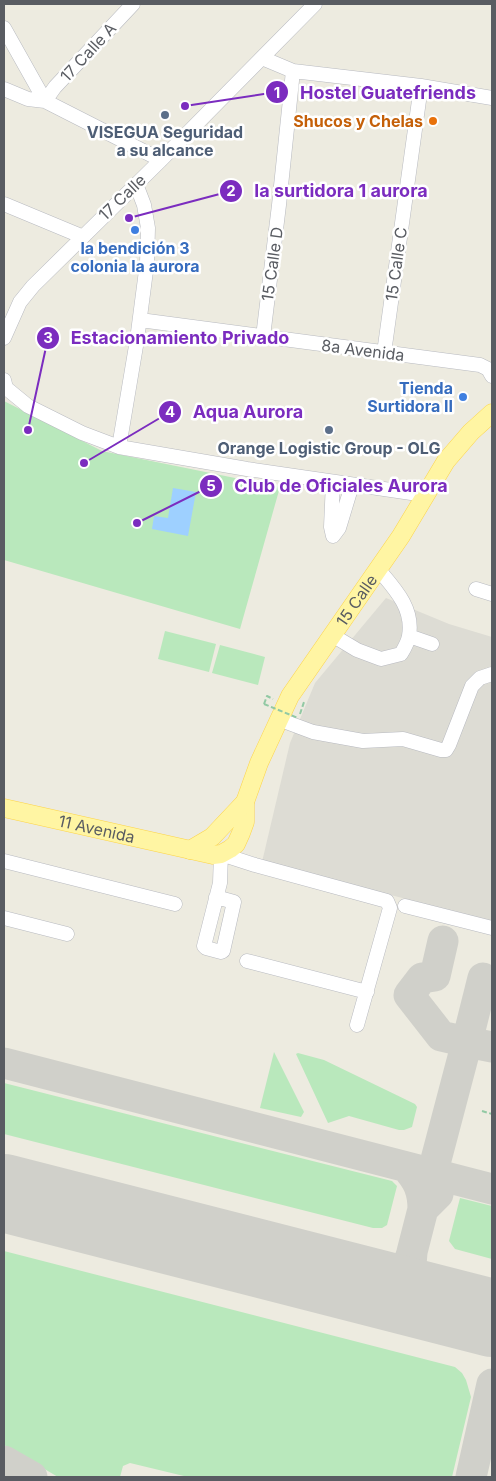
<svg xmlns="http://www.w3.org/2000/svg" width="496" height="1481" font-family="Inter,sans-serif">
<style>
.industrial{fill:#dddcd4}
.green{fill:#b9e8bc}
.water{fill:#9ed0ff}
.lines{fill:none;stroke-linecap:round;stroke-linejoin:round}
.taxiway{stroke:#d0d0ca;stroke-width:31}
.runway{stroke:#d0d0ca;stroke-width:78}
.minor-casing{stroke:#b8bac0;stroke-width:15}
.major-casing{stroke:#fdd449;stroke-width:19}
.path{stroke:#92c9a4;stroke-width:2;stroke-dasharray:5 2.5;stroke-linecap:butt}
.minor{stroke:#fff;stroke-width:14}
.major{stroke:#fff5a3;stroke-width:18}
.path-bridge{stroke:#92c9a4;stroke-width:2;stroke-dasharray:5 2.5;stroke-linecap:butt}
.service-dot{fill:#5c6f8a;stroke:#fff;stroke-width:2}
.food-dot{fill:#e8710a;stroke:#fff;stroke-width:2}
.shop-dot{fill:#3f7fe0;stroke:#fff;stroke-width:2}
.labels{text-anchor:middle;dominant-baseline:central;stroke-width:5;stroke-linejoin:round;paint-order:stroke}
.street-label{font-size:16px;fill:#595c62;stroke:#fff}
.food-label{font-size:16px;font-weight:bold;fill:#c56008;stroke:#fff;text-anchor:end}
.service-label{font-size:16px;font-weight:bold;fill:#4e5e75;stroke:#fff}
.shop-label{font-size:16px;font-weight:bold;fill:#366cbe;stroke:#fff}
.leader{fill:none;stroke:#7b2cbf;stroke-width:2}
.callout-dot{fill:#7b2cbf;stroke:#fff;stroke-width:2}
.mark-label{font-size:15px;text-anchor:middle;font-weight:bold;fill:#fff}
.callout-label{font-size:18px;text-anchor:middle;font-weight:bold;fill:#7b2cbf;stroke:#fff;stroke-width:5;stroke-linejoin:round;paint-order:stroke}
</style>
<rect width="100%" height="100%" fill="#edebe0"/>
<path class="industrial" d="M386 598 449 624 492 637V921L262 862 290 743 315 683Z"/>
<path class="green" d="M4 401 102 451 280 487 240 629 4 560Z
M165 631 216 644 209 672 158 659Z
M220 645 265 657 258 685 212 673Z
M274 1052 304 1112 301 1117 260 1108Z
M298 1053 324 1060 415 1104 417 1107 412 1127 404 1130H399L349 1116 328 1123 296 1054Z
M4 1083 392 1181 397 1186 387 1225 382 1228H373L4 1134Z
M460 1198 492 1206V1259L455 1249 449 1241Z
M4 1251 455 1367 462 1373 466 1380 471 1397 452 1477H188L130 1463 123 1466 120 1477H58L4 1445Z"/>
<path class="water" d="M173 488 196 492 188 536 152 529 154 516 168 518Z"/>
<g class="lines">
<path class="taxiway" d="M443 941 435 976 422 978 409 995 441 1036 467 1042 483 978
M4 1063 492 1189
M406 1167C418 1180 423 1191 423 1209L467 1042 492 1047
M378 1288C401 1284 405 1274 412 1253
M419 1299 412 1290 410 1279 412 1252 423 1209 438 1194
M486 1316 492 1322
M4 1461 32 1477
M471 1477 492 1384"/>
<path class="runway" d="M4 1193 492 1318"/>
<defs>
<path id="minor" d="M4 28 45 101 55 87 133 4
M262 58 293 71 421 86 492 98
M4 89 28 99 45 101 161 160
M4 204 81 236
M140 320 480 365 488 369 492 376
M263 337 279 205 293 71
M4 338 20 302 33 286 161 160 315 4
M384 353 421 86
M4 380 6 388 28 406 82 433 119 447 247 469 425 495
M119 447 137 340 147 263 148 228 144 205 136 184
M333 482 331 527 333 536 339 528 352 485
M476 589 492 594
M332 635 357 650 381 659 401 654C404 649 408 642 409 636 414 608 394 588 378 569
M409 636 432 644
M278 719 313 732 363 741 403 739 441 750H446L449 745 472 686 480 678 492 674
M4 861 175 904
M216 897 234 902 223 951 221 952 206 948 204 946 220 883 221 854 255 865 387 901 390 908 357 1025
M405 906 492 928
M4 918 67 934
M247 961 367 992"/>
<g id="major">
<path id="s1" d="M4 808 213 855 221 854 230 849 236 844 241 833 245 822V802L259 763 290 696 401 536 446 461 471 432 492 413"/>
<path d="M190 850 212 837 245 802"/>
</g>
</defs>
<use href="#minor" class="minor-casing"/>
<use href="#major" class="major-casing"/>
<path class="path" d="M264 704 267 696 273 699
M300 714 304 702
M482 1111 492 1114"/>
<use href="#minor" class="minor"/>
<use href="#major" class="major"/>
<path class="path-bridge" d="M264 704 298 718"/>
</g>
<g class="service-dot">
<circle cx="165" cy="115" r="5"/>
<circle cx="329" cy="430" r="5"/>
</g>
<circle class="food-dot" cx="433" cy="121" r="5"/>
<g class="shop-dot">
<circle cx="135" cy="230" r="5"/>
<circle cx="463" cy="397" r="5"/>
</g>
<g class="labels">
<g class="street-label">
<text transform="translate(88 52) rotate(-47)">17 Calle A</text>
<text transform="translate(122 197) rotate(-44)">17 Calle</text>
<text transform="translate(272 264) rotate(-82)">15 Calle D</text>
<text transform="translate(396 264) rotate(-82)">15 Calle C</text>
<text transform="translate(363 350) rotate(7)">8a Avenida</text>
<text stroke="none"><textPath href="#s1" startOffset="516">15 Calle</textPath></text>
<text stroke="none"><textPath href="#s1" startOffset="95">11 Avenida</textPath></text>
</g>
<g class="food-label">
<text x="423" y="121">Shucos y Chelas</text>
</g>
<g class="service-label">
<text x="165" y="132">VISEGUA Seguridad<tspan x="165" dy="18">a su alcance</tspan></text>
<text x="329" y="448">Orange Logistic Group - OLG</text>
</g>
<g class="shop-label">
<text x="135" y="248">la bendición 3<tspan x="135" dy="18">colonia la aurora</tspan></text>
<text x="453" y="388" text-anchor="end">Tienda<tspan x="453" dy="18">Surtidora II</tspan></text>
</g>
</g>
<path class="leader" d="M185 106L277 92M129 218L231 191M28 430L48 338M84 463L170 412M137 523L211 486"/>
<g class="callout-dot">
<circle cx="185" cy="106" r="5"/>
<circle cx="129" cy="218" r="5"/>
<circle cx="28" cy="430" r="5"/>
<circle cx="84" cy="463" r="5"/>
<circle cx="137" cy="523" r="5"/>
<circle cx="277" cy="92" r="12"/>
<circle cx="231" cy="191" r="12"/>
<circle cx="48" cy="338" r="12"/>
<circle cx="170" cy="412" r="12"/>
<circle cx="211" cy="486" r="12"/>
</g>
<g class="mark-label">
<text x="277" y="98">1</text>
<text x="231" y="196">2</text>
<text x="48" y="343">3</text>
<text x="170" y="417">4</text>
<text x="211" y="491">5</text>
</g>
<g class="callout-label">
<text x="388" y="99">Hostel Guatefriends</text>
<text x="341" y="197">la surtidora 1 aurora</text>
<text x="180" y="344">Estacionamiento Privado</text>
<text x="248" y="418">Aqua Aurora</text>
<text x="341" y="492">Club de Oficiales Aurora</text>
</g>
<rect width="496" height="1481" fill="none" stroke="#595c62" stroke-width="10"/>
</svg>
